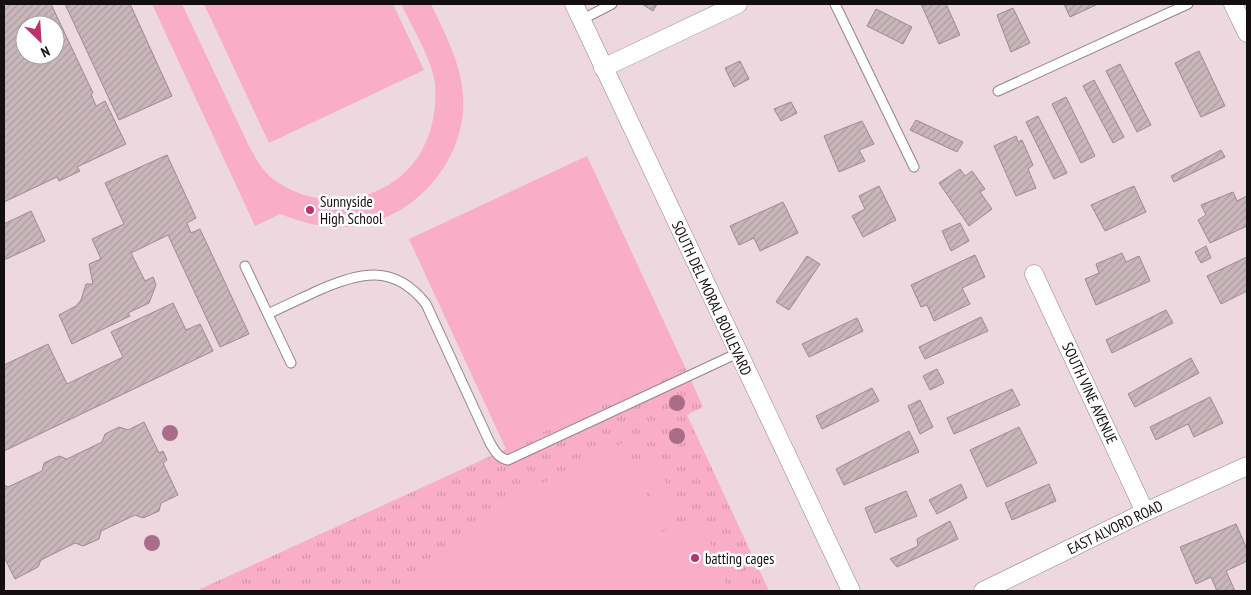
<svg xmlns="http://www.w3.org/2000/svg" width="1251" height="595" font-family="'PT Sans Narrow',sans-serif">
<style>
.grass{fill:url(#grass-tufts)}
.park{fill:#f9adc6}
.building{fill:url(#building-hatch);stroke:#9c8a90;fill-rule:evenodd}
.lines{fill:none;stroke-linecap:round;stroke-linejoin:round}
.lane-casing{stroke:#958388;stroke-width:11}
.street-casing{stroke:#958388;stroke-width:19}
.lane{stroke:#fff;stroke-width:9}
.street{stroke:#fff;stroke-width:18}
.tree{fill:#a96d88}
.poi-dot{fill:#bb326f;stroke:#fff;stroke-width:2}
.labels{text-anchor:middle;dominant-baseline:central;stroke-width:5;stroke-linejoin:round;paint-order:stroke}
.poi-label{font-size:15px;fill:#150e10;stroke:#fff;text-anchor:start}
.street-label{font-size:15px;fill:#150e10;stroke:#fff}
</style>
<defs>
<pattern id="grass-tufts" width="24" height="20" patternUnits="userSpaceOnUse" patternTransform="scale(1.25)"><rect width="24" height="20" fill="#f9adc6"/><path d="M3 7l-1-3M5 7V3M7 7l1-3M15 17l-1-3M17 17v-4M19 17l1-3" fill="none" stroke="#d594a9"/></pattern>
<pattern id="building-hatch" width="6" height="6" patternUnits="userSpaceOnUse" patternTransform="scale(1.25)"><rect width="6" height="6" fill="#c9b6bb"/><path d="M-1 1l2-2M0 6l6-6M5 7l2-2" fill="none" stroke="#ac9ba0"/></pattern>
</defs>
<rect width="100%" height="100%" fill="#ecd8de"/>
<path class="grass" d="M685 367 703 407 687 415 769 591H196Z"/>
<path class="park" d="M152 4H182L247 142C253 154 262 171 273 179 318 213 386 204 418 157 432 136 437 109 435 84 433 61 411 25 401 4H431C445 34 461 63 463 96 467 156 420 214 361 225 332 231 307 224 280 214L255 226Z
M204 4H393L424 70 269 143Z
M587 156 685 367 506 449 409 239Z
M625 442 662 532 699 514 727 585 712 591H413L466 527 582 461Z
M654 455 677 507 658 516 639 463Z"/>
<path class="building" d="M4 4H51L93 93 91 94 96 106 105 101 126 144 77 167 80 171 59 181 57 177 4 202ZM25 25H55V55H25Z
M65 4H130L172 96 119 120Z
M642 4H657L653 11Z
M921 4H946L960 35 939 44Z
M1064 4H1098L1070 17Z
M1013 8 1030 43 1011 52 997 15Z
M876 9 912 27 903 44 867 26Z
M1199 51 1225 106 1201 117 1175 63Z
M740 61 749 79 734 87 725 68Z
M1120 64 1151 125 1137 132 1106 71Z
M1094 80 1124 137 1113 143 1083 86Z
M1066 97 1095 156 1081 163 1052 104Z
M791 102 797 113 781 121 774 109Z
M1038 116 1067 173 1054 179 1026 122Z
M916 120 963 142 957 152 910 130Z
M862 121 874 144 859 150 865 161 839 172 824 136Z
M1016 136 1018 142 1022 140 1033 165 1028 169 1036 188 1016 196 994 146Z
M1221 150 1225 157 1174 182 1171 176Z
M167 155 196 218 187 223 191 233 200 229 249 334 220 347 168 235 131 253 145 281 153 277 156 285 149 303 128 313 130 316 72 344 59 315 76 306 81 300 86 284H93L89 264 101 259 92 239 124 224 105 183Z
M960 169 965 176 972 171 985 189 980 192 992 209 969 226 939 183Z
M879 186 896 220 863 237 852 216 865 209 859 196Z
M1134 186 1146 212 1105 231 1091 205Z
M1233 192 1237 201 1247 196V226L1210 243 1198 220 1206 215 1201 205Z
M783 202 798 233 760 251 754 238 739 245 730 226Z
M31 211 45 241 4 260V224Z
M960 223 969 241 951 251 942 231Z
M1206 246 1211 258 1201 263 1195 252Z
M1122 253 1126 262 1139 256 1150 281 1096 305 1085 279 1099 273 1096 264Z
M975 255 985 277 962 288 970 304 934 321 927 305 921 307 911 285Z
M807 256 820 264 789 310 776 302Z
M1247 257V291L1221 304 1207 276Z
M173 303 186 330 200 324 213 351 4 451V365L48 344 67 384 123 357 111 332Z
M1166 310 1173 323 1112 353 1106 340Z
M981 317 988 331 925 359 919 347Z
M857 318 863 331 809 357 802 344Z
M1191 358 1199 373 1135 407 1128 394Z
M937 369 944 383 930 390 923 376Z
M872 388 879 401 822 429 816 416Z
M1012 389 1020 405 954 434 947 418Z
M1210 397 1223 423 1194 437 1188 424 1156 440 1150 427Z
M920 400 933 427 920 434 908 406Z
M144 422 159 453 163 451 167 460 163 463 178 495 161 503 159 511 143 518 135 515 101 531 99 539 83 546 75 543 41 560 38 567 15 579 4 557V485L8 487 42 471 44 463 59 456 67 459 102 442 105 434 119 427 128 430Z
M1019 427 1037 463 987 487 970 450Z
M909 431 919 452 844 485 836 469Z
M961 484 967 498 937 514 929 500Z
M1049 484 1056 501 1012 520 1005 503Z
M906 491 917 516 875 533 865 508Z
M950 521 958 539 897 567 890 559 918 546 917 539Z
M1236 524 1247 549V561L1226 571 1235 591H1217L1211 577 1196 584 1180 547Z"/>
<g class="lines">
<defs>
<path id="lane" d="M835 4 914 167
M581 20 612 4
M998 91 1188 4
M245 266 291 363
M268 314C284 306 300 299 317 291 359 272 394 263 426 304L490 443C495 451 498 458 508 460L738 353"/>
<path id="street" d="M574 4 851 591
M1233 4 1247 33
M603 68 738 4
M1034 274 1145 512
M983 591 1145 512 1247 466"/>
</defs>
<use href="#lane" class="lane-casing"/>
<use href="#street" class="street-casing"/>
<use href="#lane" class="lane"/>
<use href="#street" class="street"/>
</g>
<g class="tree">
<circle cx="677" cy="403" r="8"/>
<circle cx="170" cy="433" r="8"/>
<circle cx="677" cy="436" r="8"/>
<circle cx="152" cy="543" r="8"/>
</g>
<g class="poi-dot">
<circle cx="310" cy="210" r="5"/>
<circle cx="695" cy="558" r="5"/>
</g>
<g class="labels">
<g class="poi-label">
<text x="320" y="201">Sunnyside<tspan x="320" dy="17">High School</tspan></text>
<text x="705" y="558">batting cages</text>
</g>
<g class="street-label">
<text transform="translate(712 298) rotate(65)">SOUTH DEL MORAL BOULEVARD</text>
<text transform="translate(1090 393) rotate(65)">SOUTH VINE AVENUE</text>
<text transform="translate(1115 527) rotate(-26)">EAST ALVORD ROAD</text>
</g>
</g>
<rect width="1251" height="595" fill="none" stroke="#150e10" stroke-width="10"/>
<g transform="translate(40 40) rotate(155)"><circle r="24" fill="#ffffff" stroke="#a19f9f"/>
<path d="M0-4L9 19L0 12L-9 19Z" fill="#bb326f"/>
<text y="-8" font-size="14" font-weight="bold" text-anchor="middle" fill="#150e10">N</text>
</g>
</svg>
